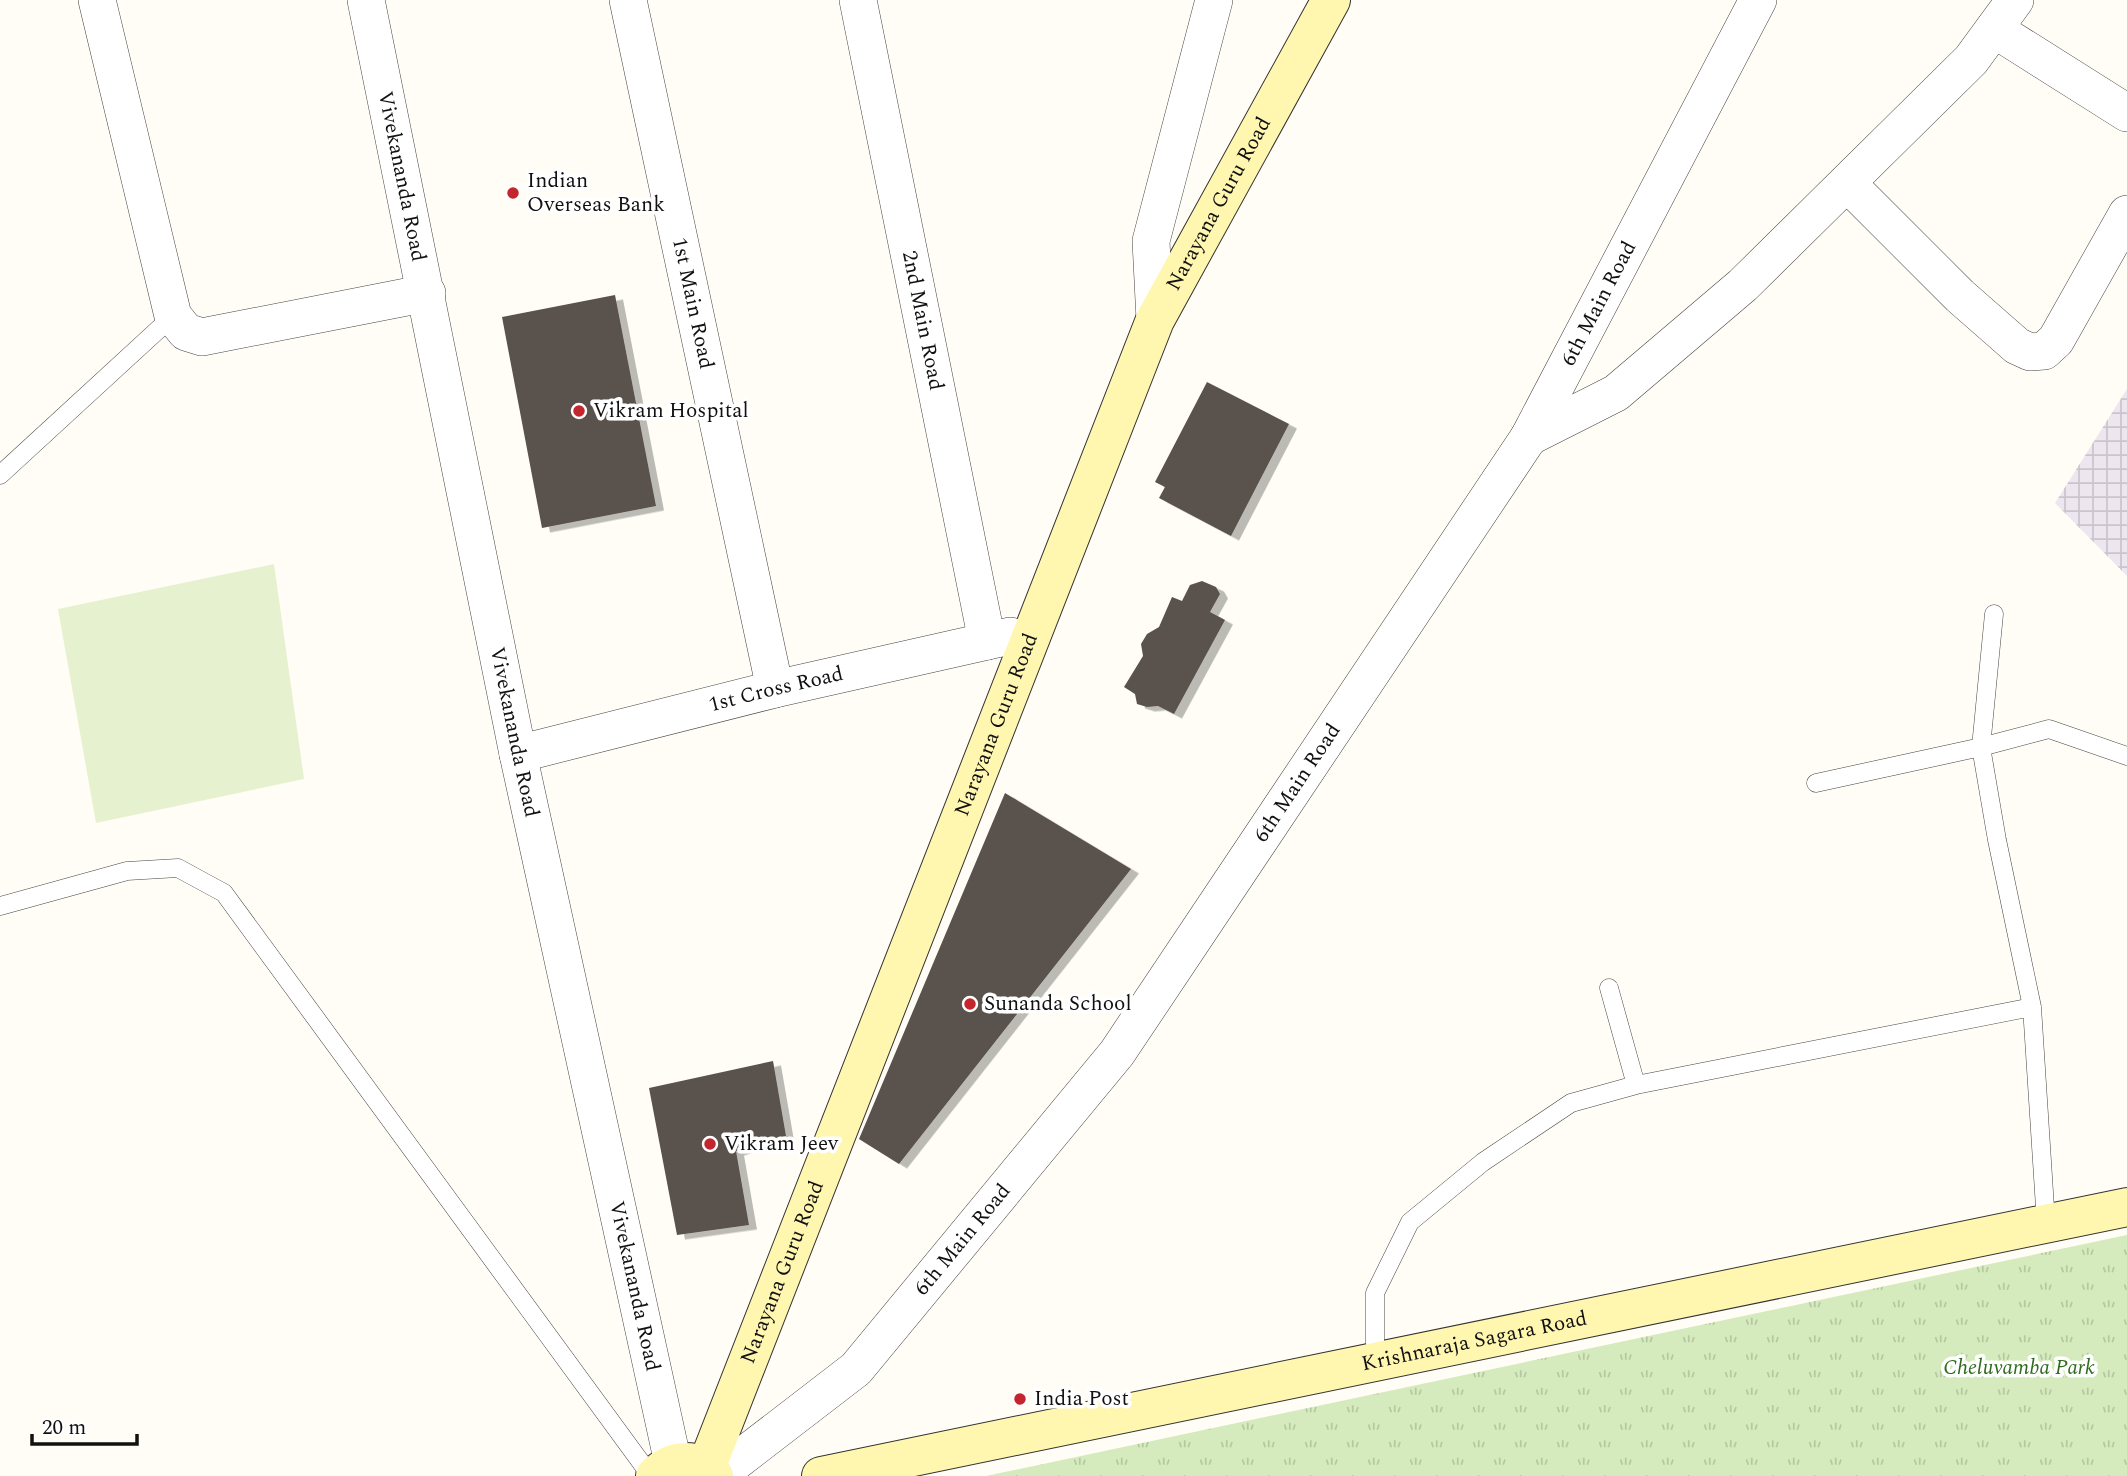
<svg xmlns="http://www.w3.org/2000/svg" width="2127" height="1476" font-family="Spectral,serif">
<style>
.industrial{fill:url(#industrial-grid)}
.grass{fill:url(#grass-tufts)}
.pitch{fill:#e6f2cf}
.building{fill:#5a524d;filter:url(#shadow)}
.lines{fill:none;stroke-linecap:round;stroke-linejoin:round}
.lane-casing{stroke:#444;stroke-width:19}
.street-casing{stroke:#444;stroke-width:38}
.secondary-casing{stroke:#333;stroke-width:40}
.lane{stroke:#fff;stroke-width:18}
.street{stroke:#fff;stroke-width:37}
.secondary{stroke:#fff6b0;stroke-width:38}
.poi-dot{fill:#c4262e;stroke:#fff;stroke-width:2.5}
.labels{text-anchor:middle;dominant-baseline:central;stroke-width:7;stroke-linejoin:round;paint-order:stroke}
.street-label{font-size:21px;fill:#111;stroke:#fff}
.poi-label{font-size:21px;fill:#111;stroke:#fff;text-anchor:start}
.park-label{font-size:21px;font-style:italic;fill:#2f6b1f;stroke:#fff}
</style>
<defs>
<pattern id="industrial-grid" width="8" height="8" patternUnits="userSpaceOnUse" patternTransform="scale(1.75)"><rect width="8" height="8" fill="#eee6ef"/><path d="M0 4h8M4 0v8" fill="none" stroke="#cbc4cc"/></pattern>
<pattern id="grass-tufts" width="24" height="20" patternUnits="userSpaceOnUse" patternTransform="scale(1.75)"><rect width="24" height="20" fill="#d5ebbd"/><path d="M3 7l-1-3M5 7V3M7 7l1-3M15 17l-1-3M17 17v-4M19 17l1-3" fill="none" stroke="#b6c8a1"/></pattern>
<filter id="shadow"><feDropShadow dx="8" dy="4.5" stdDeviation="0" flood-color="#0004"/></filter>
</defs>
<rect width="100%" height="100%" fill="#fffdf5"/>
<path class="industrial" d="M2127 389V576L2055 503Z"/>
<path class="grass" d="M2127 1235V1476H986Z"/>
<path class="pitch" d="M274 564 304 779 96 823 58 609Z"/>
<path class="building" d="M615 295 656 506 542 528 502 317Z
M1207 382 1289 424 1231 536 1159 498 1165 487 1155 482Z
M1202 581 1216 587 1220 594 1210 612 1225 620 1174 714 1158 706 1147 707 1137 704 1135 694 1124 687 1143 656 1141 644 1147 634 1159 627 1172 597 1182 601 1190 585Z
M1005 793 1131 869 899 1164 859 1139Z
M773 1061 786 1136 736 1151 749 1225 677 1235 649 1088Z"/>
<g class="lines">
<defs>
<path id="lane" d="M0 475 173 316
M1816 783 1981 747 2049 729 2127 756
M0 906 127 871 178 868 224 893 651 1476
M1609 988 1636 1085
M2032 1007 2046 1223
M1375 1362V1293L1410 1222 1483 1162 1571 1103 1636 1085 2032 1007 1997 840 1981 747 1994 614"/>
<g id="street">
<path d="M97 0 173 316 186 332 202 337 427 293"/>
<path id="s1" d="M366 0 518 754 673 1463"/>
<path id="s2" d="M628 0 775 689"/>
<path id="s3" d="M858 0 987 641"/>
<path d="M1994 29 2127 113"/>
<path d="M1847 183 1960 296 2017 346 2030 352 2044 351 2056 340 2127 214"/>
<path d="M1155 320 1151 241 1214 0"/>
<path d="M1529 437 1616 393 1743 285 1971 60 2015 0"/>
<path id="s4" d="M518 754 775 689 1010 636"/>
<path id="s5" d="M717 1476 856 1369 1117 1053 1529 437 1758 0"/>
</g>
<g id="secondary">
<path id="s6" d="M706 1468 1155 320 1331 0"/>
<path d="M655 1476C672 1458 698 1457 714 1476"/>
<path id="s7" d="M821 1476 2127 1207"/>
</g>
</defs>
<use href="#lane" class="lane-casing"/>
<use href="#street" class="street-casing"/>
<use href="#secondary" class="secondary-casing"/>
<use href="#lane" class="lane"/>
<use href="#street" class="street"/>
<use href="#secondary" class="secondary"/>
</g>
<g class="poi-dot">
<circle cx="513" cy="193" r="7"/>
<circle cx="579" cy="411" r="7"/>
<circle cx="970" cy="1004" r="7"/>
<circle cx="710" cy="1144" r="7"/>
<circle cx="1020" cy="1399" r="7"/>
</g>
<g class="labels">
<g class="street-label">
<text stroke="none"><textPath href="#s1" startOffset="180">Vivekananda Road</textPath></text>
<text stroke="none"><textPath href="#s6" startOffset="1365">Narayana Guru Road</textPath></text>
<text stroke="none"><textPath href="#s2" startOffset="310">1st Main Road</textPath></text>
<text stroke="none"><textPath href="#s5" startOffset="1477">6th Main Road</textPath></text>
<text stroke="none"><textPath href="#s3" startOffset="327">2nd Main Road</textPath></text>
<text stroke="none"><textPath href="#s4" startOffset="266">1st Cross Road</textPath></text>
<text stroke="none"><textPath href="#s6" startOffset="798">Narayana Guru Road</textPath></text>
<text stroke="none"><textPath href="#s1" startOffset="747">Vivekananda Road</textPath></text>
<text stroke="none"><textPath href="#s5" startOffset="910">6th Main Road</textPath></text>
<text stroke="none"><textPath href="#s5" startOffset="343">6th Main Road</textPath></text>
<text stroke="none"><textPath href="#s6" startOffset="210">Narayana Guru Road</textPath></text>
<text stroke="none"><textPath href="#s1" startOffset="1314">Vivekananda Road</textPath></text>
<text stroke="none"><textPath href="#s7" startOffset="667">Krishnaraja Sagara Road</textPath></text>
</g>
<g class="poi-label">
<text x="527" y="181">Indian<tspan x="527" dy="24">Overseas Bank</tspan></text>
<text x="593" y="411">Vikram Hospital</text>
<text x="984" y="1004">Sunanda School</text>
<text x="724" y="1144">Vikram Jeev</text>
<text x="1034" y="1399">India Post</text>
</g>
<g class="park-label">
<text x="2019" y="1368">Cheluvamba Park</text>
</g>
</g>
<path d="M32 1434v10h105v-10" fill="none" stroke="#111111" stroke-width="3.5"/>
<text x="42" y="1434" font-size="21" fill="#111111" stroke="#ffffff" stroke-width="5" paint-order="stroke">20 m</text>
</svg>
